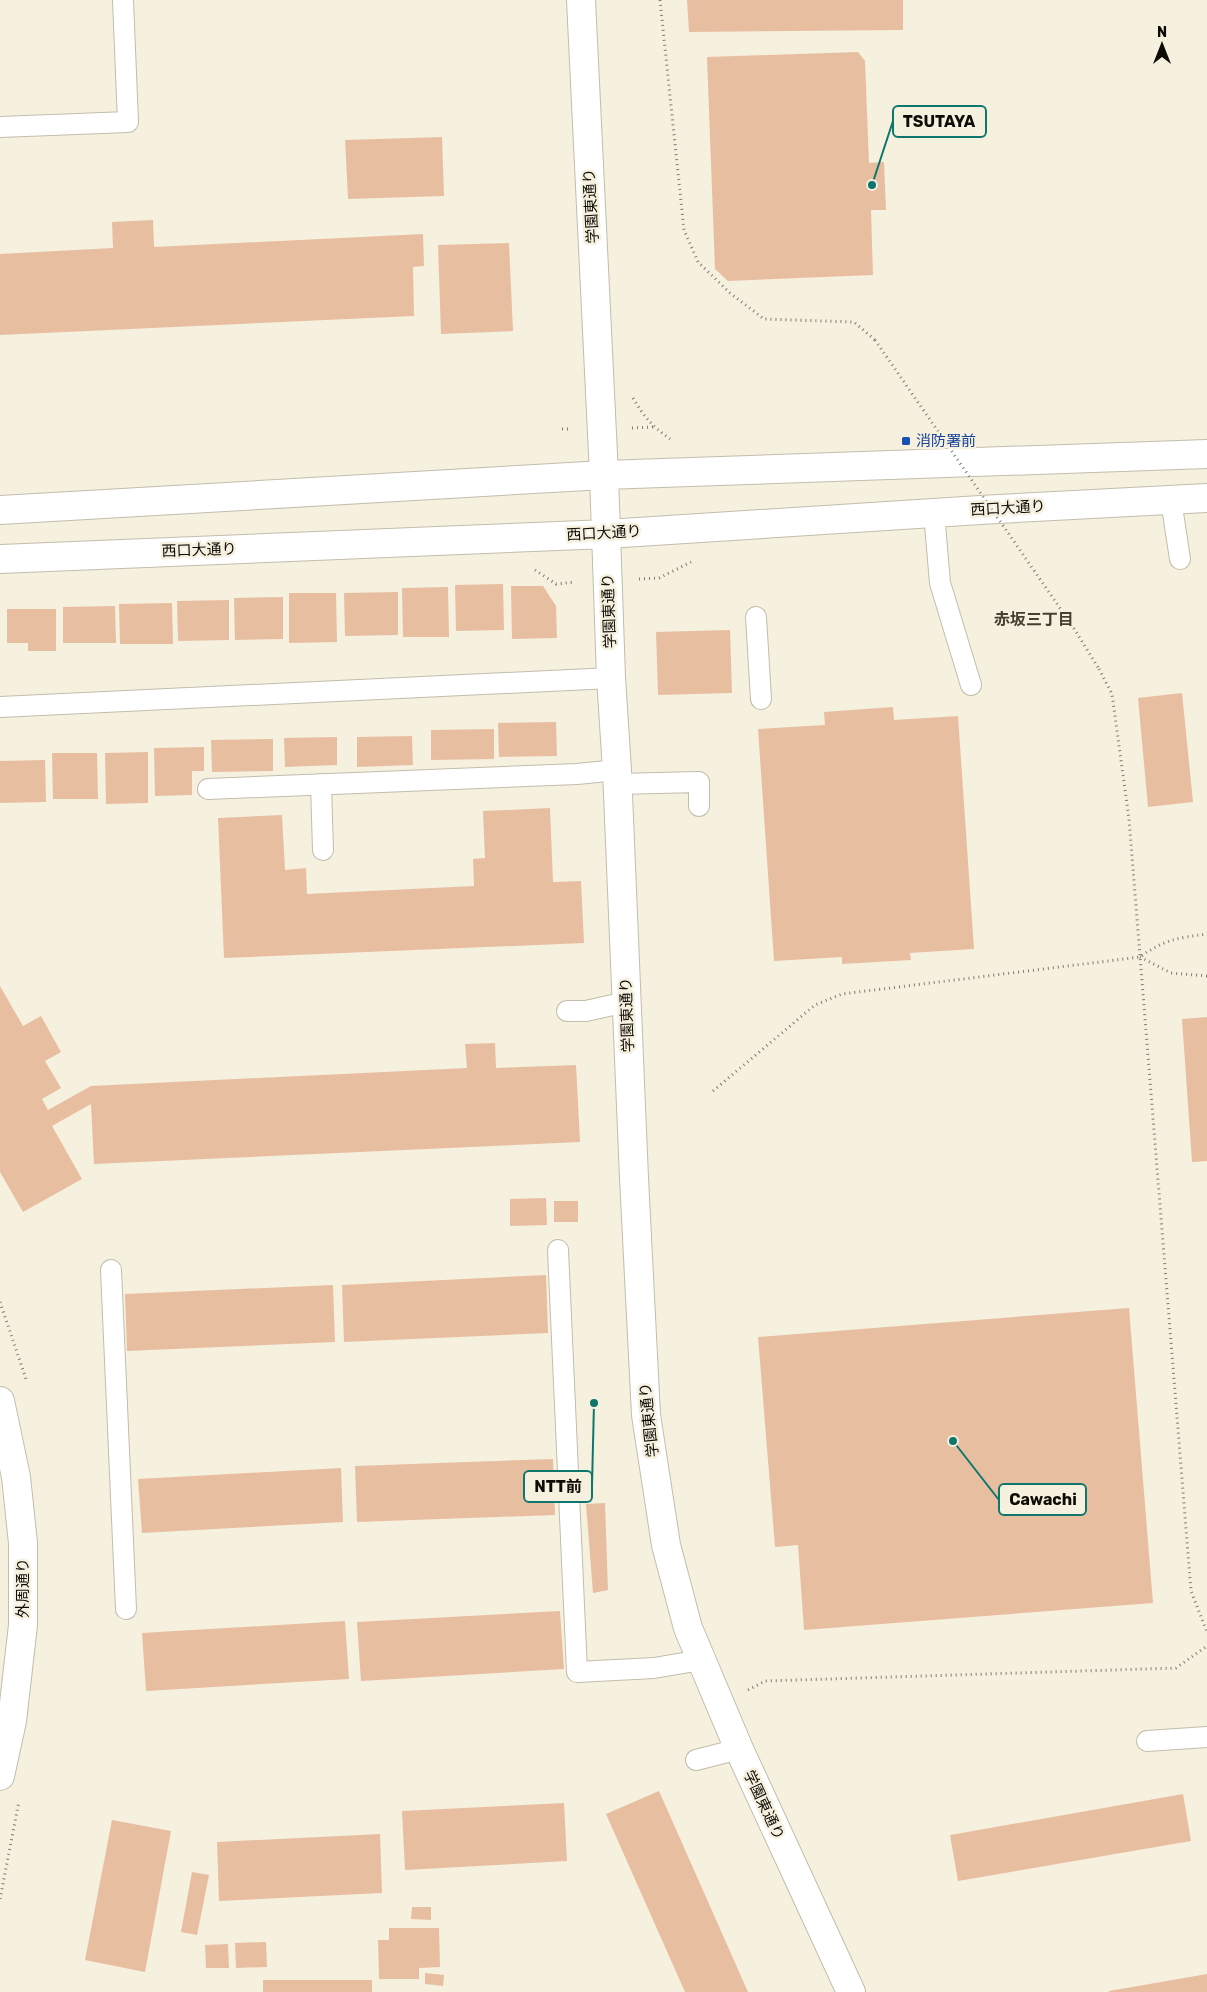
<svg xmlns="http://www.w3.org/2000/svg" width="1207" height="1992" font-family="Rubik,'Noto Sans JP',sans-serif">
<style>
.building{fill:#e8bea0}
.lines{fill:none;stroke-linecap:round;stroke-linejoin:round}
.service-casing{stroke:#c2bdac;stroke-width:22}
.tertiary-casing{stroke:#c2bdac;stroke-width:30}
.path{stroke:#807c71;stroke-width:3;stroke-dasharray:1 4;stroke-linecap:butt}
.service{stroke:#fff;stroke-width:20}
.tertiary{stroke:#fff;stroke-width:28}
.path-bridge{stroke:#807c71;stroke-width:3;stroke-dasharray:1 4;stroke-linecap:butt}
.transit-dot{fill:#1a4fb4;stroke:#f6f0df;stroke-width:2}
.labels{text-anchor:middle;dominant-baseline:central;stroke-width:5;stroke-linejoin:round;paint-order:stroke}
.street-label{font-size:15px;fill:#0d0c06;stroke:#f6f0df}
.transit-label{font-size:15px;fill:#164399;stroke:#f6f0df;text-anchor:start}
.neighbourhood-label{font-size:16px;font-weight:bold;fill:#454032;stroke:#f6f0df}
.leader{fill:none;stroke:#0f766e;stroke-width:2}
.callout-dot{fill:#0f766e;stroke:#f6f0df;stroke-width:2}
.callout{fill:#f6f0df;stroke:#0f766e;stroke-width:2}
.callout-label{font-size:16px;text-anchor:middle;font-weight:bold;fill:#0d0c06}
</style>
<rect width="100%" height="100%" fill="#f6f0df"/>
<path class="building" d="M687 0H903V30L689 32Z
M858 52 865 61 869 163 884 162 886 210H871L873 275 728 281 715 269 707 57Z
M442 137 444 196 348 199 345 140Z
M153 220 154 247 423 234 424 266 413 267 414 316 0 335V254L113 248 112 222Z
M509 243 513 331 441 334 438 245Z
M503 584 504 630 456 631 455 585Z
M511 586H543L556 606 557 638 512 639Z
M448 587 449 637H403L402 588Z
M398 592V635L345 636 344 593Z
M289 593H336L337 642 289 643Z
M283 597V639L235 640 234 598Z
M229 600V640L178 641 177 601Z
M172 603 173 644H120L119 604Z
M115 606 116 643H63V607Z
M7 609H56V651H28V643H7Z
M730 630 732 693 658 695 656 632Z
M1182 693 1193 802 1148 807 1138 698Z
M893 707 894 720 958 716 974 949 910 953 911 960 842 964V957L774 961 758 729 825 725 824 712Z
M556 722 557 756 499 757 498 723Z
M494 729V759L431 760V730Z
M412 736 413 765 357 767V737Z
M337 737V765L285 767 284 738Z
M273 739V771L212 772 211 740Z
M204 747V771H192V795L155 796 154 748Z
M148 752V803L106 804 105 753Z
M52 753H97L98 799H53Z
M45 760 46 802 0 803V761Z
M550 808 553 882 581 881 584 943 224 958 218 818 282 815 285 870 306 868 307 894 474 886 473 859 485 858 483 811Z
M0 986 23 1026 41 1016 61 1052 45 1061 61 1088 42 1099 48 1110 91 1086 467 1068 465 1044 495 1043 496 1068 576 1065 580 1142 94 1164 91 1104 52 1126 82 1179 23 1212 0 1172Z
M1207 1017V1161L1192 1162 1182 1019Z
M546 1198 547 1225 510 1226V1199Z
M554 1201H578V1222H554Z
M546 1275 548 1333 344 1342 342 1285Z
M333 1285 335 1342 127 1351 125 1294Z
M1129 1308 1153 1603 804 1630 798 1545 775 1547 758 1337Z
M553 1459 555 1515 357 1522 355 1466Z
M341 1468 343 1522 142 1533 138 1479Z
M605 1503 608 1590 593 1593 586 1504Z
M560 1611 564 1669 361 1681 357 1622Z
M345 1621 349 1679 146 1691 142 1633Z
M659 1791 748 1992H685L606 1814Z
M1183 1794 1191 1841 958 1881 950 1835Z
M564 1803 567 1861 405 1870 402 1811Z
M112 1820 171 1831 145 1972 85 1960Z
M380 1834 382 1893 219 1901 217 1842Z
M192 1872 209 1875 197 1935 181 1932Z
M412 1907H431V1920L411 1919Z
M389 1928H439L440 1967 419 1968V1979H379L378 1940H389Z
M266 1942 267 1967 236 1968 235 1943Z
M228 1944 229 1968H206L205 1945Z
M425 1973 444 1975 443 1986 425 1984Z
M1207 1974V1992H1109V1991Z
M263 1980H372V1992H263Z"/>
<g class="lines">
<defs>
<path id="service" d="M0 127 128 122 123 0
M1171 500 1180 559
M934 513 940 583 971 685
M756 617 761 699
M0 707 611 678
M321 784 323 850
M617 784 699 782V806
M208 789 577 774 617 770
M567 1011H586L626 1002
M558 1250 577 1672 654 1668 701 1660
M111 1270 126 1609
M1147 1741 1207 1737
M696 1760 739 1749"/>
<path id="tertiary" d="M581 0 604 475 611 678 617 770 634 1178 646 1415 666 1545 688 1628 739 1749 851 1992
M0 510 604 475 1207 454
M0 559 607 534 980 510 1207 498
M0 1401 16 1477 23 1543V1625L12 1721 0 1776"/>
</defs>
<use href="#service" class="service-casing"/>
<use href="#tertiary" class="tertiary-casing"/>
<path class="path" d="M660 0 684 230 698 262 730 293 764 319 854 322 875 340
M633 398C644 417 652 426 670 439
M632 428 654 427
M562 429H571
M535 570 556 584 575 582
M639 579 659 578 691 562
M1099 669 1112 694 1129 819 1191 1591 1207 1632
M1140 957 1171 973 1207 976
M713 1091 815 1005 842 994 1140 957C1165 939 1178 938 1207 934
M0 1302 27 1382
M748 1690 765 1681 1176 1668 1207 1646
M0 1899 19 1801"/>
<use href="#service" class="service"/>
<use href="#tertiary" class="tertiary"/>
<path class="path-bridge" d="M875 340 1073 627 1099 669"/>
</g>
<rect class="transit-dot" x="901" y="436" width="10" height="10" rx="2.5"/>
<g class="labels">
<g class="street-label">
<text transform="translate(591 206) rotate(-93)">学園東通り</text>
<text transform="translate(1008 508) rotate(-3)">西口大通り</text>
<text transform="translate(604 533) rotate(-3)">西口大通り</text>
<text transform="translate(199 550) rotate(-2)">西口大通り</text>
<text transform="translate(609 611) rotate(-92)">学園東通り</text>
<text transform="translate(627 1015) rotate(-92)">学園東通り</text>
<text transform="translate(649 1420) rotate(-96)">学園東通り</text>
<text transform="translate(23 1588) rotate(-90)">外周通り</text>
<text transform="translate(764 1805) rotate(65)">学園東通り</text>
</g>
<g class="transit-label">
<text x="916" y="441">消防署前</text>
</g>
<g class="neighbourhood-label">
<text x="1034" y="619">赤坂三丁目</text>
</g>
</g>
<path class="leader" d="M872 185L893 121M594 1403L592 1486M953 1441L999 1500"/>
<g class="callout-dot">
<circle cx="872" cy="185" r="5"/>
<circle cx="594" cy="1403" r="5"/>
<circle cx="953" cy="1441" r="5"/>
</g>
<g class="callout">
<rect x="893" y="106" width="93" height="31" rx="5"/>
<rect x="524" y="1471" width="68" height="31" rx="5"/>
<rect x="999" y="1484" width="87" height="31" rx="5"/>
</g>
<g class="callout-label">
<text x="939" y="127">TSUTAYA</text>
<text x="558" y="1492">NTT前</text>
<text x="1043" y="1505">Cawachi</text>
</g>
<g transform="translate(1162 45)" stroke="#f6f0df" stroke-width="4" paint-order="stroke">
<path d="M0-4L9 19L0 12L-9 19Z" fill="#0d0c06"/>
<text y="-8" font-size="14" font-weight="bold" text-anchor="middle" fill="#0d0c06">N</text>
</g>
</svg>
